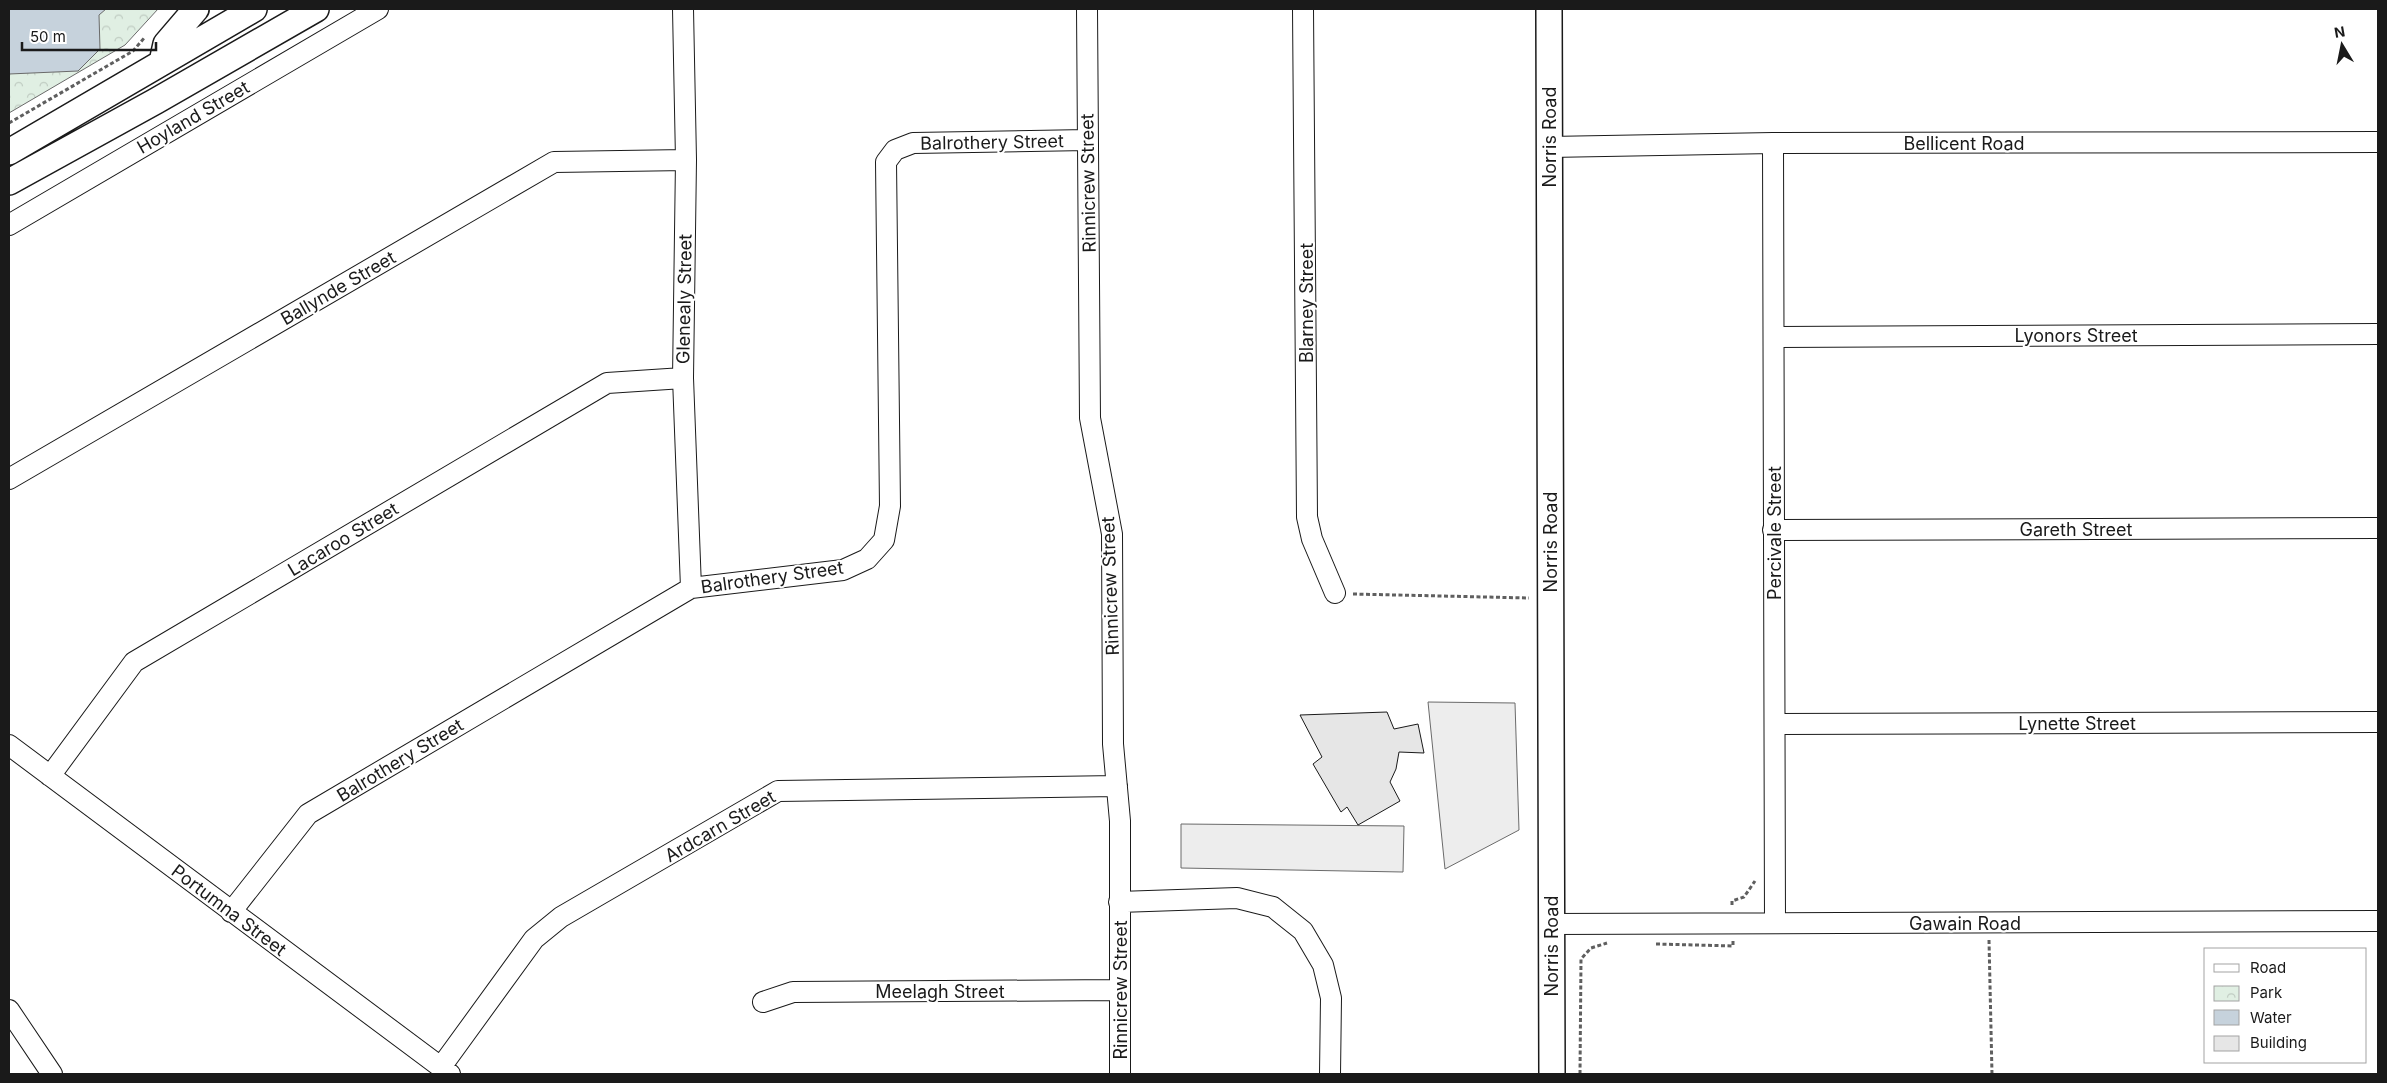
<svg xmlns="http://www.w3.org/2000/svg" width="2387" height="1083" font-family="Inter,sans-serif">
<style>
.park{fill:url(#park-crowns);stroke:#6a6a6a}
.parking{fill:#ededed;stroke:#6a6a6a}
.water{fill:#c6d2dc;stroke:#6a6a6a}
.building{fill:#e6e6e6;stroke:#1a1a1a}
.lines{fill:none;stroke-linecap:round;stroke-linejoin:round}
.minor-casing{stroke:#1a1a1a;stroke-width:22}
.major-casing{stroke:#1a1a1a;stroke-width:28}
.path{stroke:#5f5f5f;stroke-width:3;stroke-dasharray:4 2.5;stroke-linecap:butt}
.minor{stroke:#fff;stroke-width:20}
.major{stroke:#fff;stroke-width:25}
.labels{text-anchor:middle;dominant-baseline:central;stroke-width:4;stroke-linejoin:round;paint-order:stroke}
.street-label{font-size:18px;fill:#1a1a1a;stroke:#fff}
</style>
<defs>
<pattern id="park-crowns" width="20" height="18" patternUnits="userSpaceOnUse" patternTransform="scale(1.25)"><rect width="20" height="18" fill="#e0efe3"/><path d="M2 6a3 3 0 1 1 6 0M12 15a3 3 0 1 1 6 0" fill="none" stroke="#c0ccc2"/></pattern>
</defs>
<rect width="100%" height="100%" fill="#fff"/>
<path class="park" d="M9 9H158L125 45 9 113Z"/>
<path class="parking" d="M1428 702 1515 703 1519 830 1445 869Z
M1181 824 1404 826 1403 872 1181 868Z"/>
<path class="water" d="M9 9H106L99 15 100 49 78 71 9 74Z"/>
<path class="building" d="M1387 712 1394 729 1418 724 1424 753 1399 752 1396 769 1390 782 1400 801 1358 825 1347 807 1341 812 1313 764 1322 757 1300 715Z"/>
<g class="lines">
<defs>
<path id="minor" d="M683 9 686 160 683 378 691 588
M1087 9 1090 418 1112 534 1113 744 1120 821V1074
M1303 9 1307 517 1312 539 1335 593
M1773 143 1775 923
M1549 147 1773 143 2378 142
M9 225 378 9
M1774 337 2378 334
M9 479 554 162 686 160
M1773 530 2378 528
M1775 724 2378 722
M9 745 450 1074
M50 776 134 662 607 383 683 378
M1119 902 1237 898 1273 907 1303 931 1323 965 1331 998 1330 1074
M231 912 308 814 691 588 843 570 867 559 884 540 890 506 886 162 895 150 913 143 1087 140
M1551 924 2378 921
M763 1002 793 992 1119 990
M9 1010 52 1074
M441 1067 534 939 561 917 778 791 1117 786"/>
<path id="major" d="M1549 9 1552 1074
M162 62 166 44 196 9
M9 152 254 9
M9 182 156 101 316 9"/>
</defs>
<use href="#minor" class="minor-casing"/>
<use href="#major" class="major-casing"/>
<path class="path" d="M9 123 133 51 145 37
M1353 594 1529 598
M1732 905V901L1744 897 1755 881
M1989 940 1992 1074
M1656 944 1733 946V941
M1580 1074 1581 959 1591 948 1607 943"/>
<use href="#minor" class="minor"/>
<use href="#major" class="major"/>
</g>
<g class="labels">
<g class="street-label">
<text transform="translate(193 117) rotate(-30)">Hoyland Street</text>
<text transform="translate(1549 137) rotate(-90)">Norris Road</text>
<text transform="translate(992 142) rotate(-1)">Balrothery Street</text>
<text x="1964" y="143">Bellicent Road</text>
<text transform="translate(1088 183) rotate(-91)">Rinnicrew Street</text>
<text transform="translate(338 288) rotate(-30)">Ballynde Street</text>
<text transform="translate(684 299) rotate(-89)">Glenealy Street</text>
<text transform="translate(1306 303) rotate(-90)">Blarney Street</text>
<text x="2076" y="335">Lyonors Street</text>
<text x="2076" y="529">Gareth Street</text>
<text transform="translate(1774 533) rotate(-90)">Percivale Street</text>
<text transform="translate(343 539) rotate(-31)">Lacaroo Street</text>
<text transform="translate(1550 542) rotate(-90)">Norris Road</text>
<text transform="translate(772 577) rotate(-8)">Balrothery Street</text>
<text transform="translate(1110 586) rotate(-92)">Rinnicrew Street</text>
<text x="2077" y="723">Lynette Street</text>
<text transform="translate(400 760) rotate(-31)">Balrothery Street</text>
<text transform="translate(720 826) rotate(-30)">Ardcarn Street</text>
<text transform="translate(229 910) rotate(37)">Portumna Street</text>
<text x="1965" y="923">Gawain Road</text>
<text transform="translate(1551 946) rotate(-90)">Norris Road</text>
<text transform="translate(1120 990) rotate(-90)">Rinnicrew Street</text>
<text x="940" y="991">Meelagh Street</text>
</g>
</g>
<rect width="2387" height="1083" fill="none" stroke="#1a1a1a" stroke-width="20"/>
<rect x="2204" y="948" width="162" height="115" fill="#ffffff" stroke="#a3a3a3"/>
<rect x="2214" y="964" width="25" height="8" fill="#ffffff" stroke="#a3a3a3"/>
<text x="2250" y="973" font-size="15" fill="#1a1a1a">Road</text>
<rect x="2214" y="986" width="25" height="15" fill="url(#park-crowns)" stroke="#a3a3a3"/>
<text x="2250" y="998" font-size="15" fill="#1a1a1a">Park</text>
<rect x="2214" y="1010" width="25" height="15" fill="#c6d2dc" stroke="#a3a3a3"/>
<text x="2250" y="1023" font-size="15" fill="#1a1a1a">Water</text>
<rect x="2214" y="1036" width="25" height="15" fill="#e6e6e6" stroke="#a3a3a3"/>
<text x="2250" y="1048" font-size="15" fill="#1a1a1a">Building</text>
<g transform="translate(2342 45) rotate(350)" stroke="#ffffff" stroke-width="4" paint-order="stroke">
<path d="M0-4L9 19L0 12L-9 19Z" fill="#1a1a1a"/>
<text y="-8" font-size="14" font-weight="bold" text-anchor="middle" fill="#1a1a1a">N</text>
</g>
<path d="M22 42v8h134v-8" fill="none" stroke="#1a1a1a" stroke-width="2.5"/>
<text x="30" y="42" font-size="15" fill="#1a1a1a" stroke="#ffffff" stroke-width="4" paint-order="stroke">50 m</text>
</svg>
